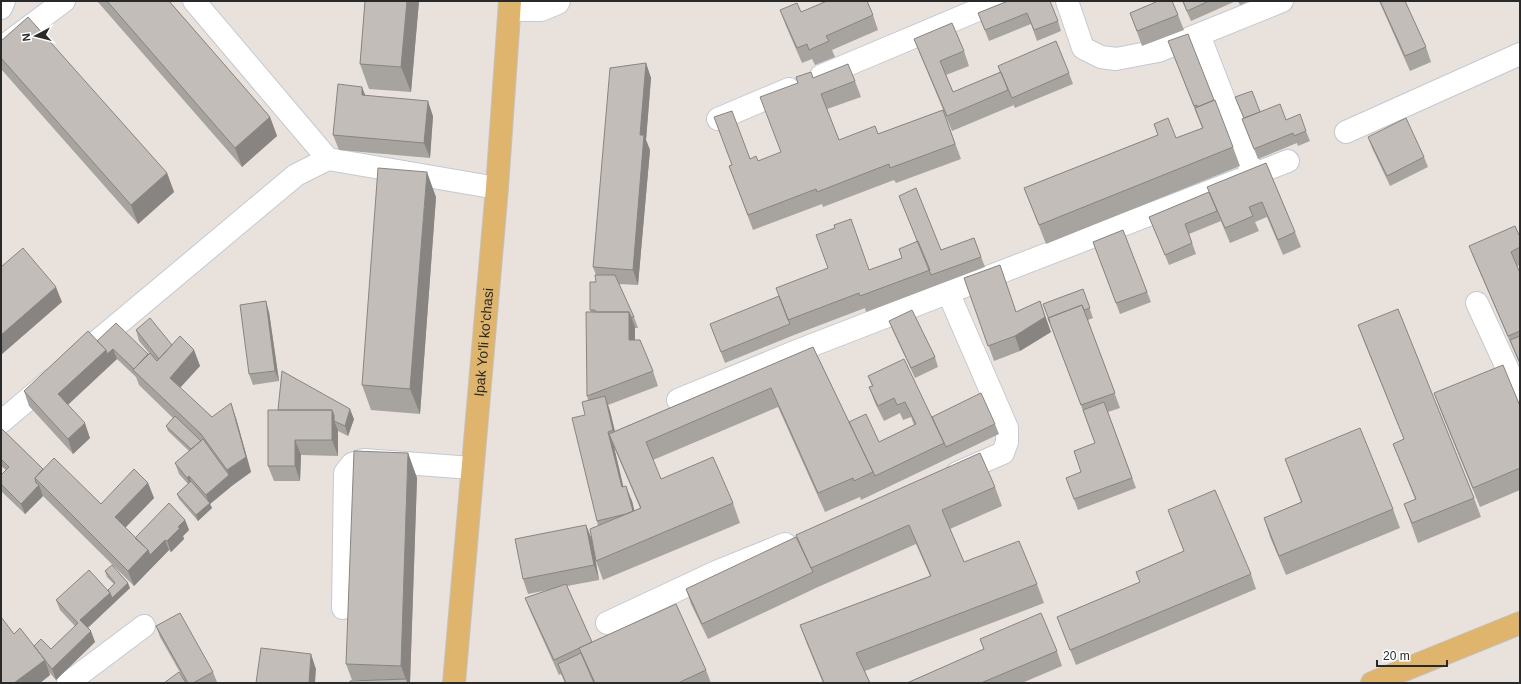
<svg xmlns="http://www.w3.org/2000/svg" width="1521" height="684" font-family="Arial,sans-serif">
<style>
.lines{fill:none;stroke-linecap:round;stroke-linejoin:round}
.minor-casing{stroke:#c4c9d1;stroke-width:24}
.major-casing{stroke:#c3c3c3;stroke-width:24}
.minor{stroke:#fff;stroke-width:22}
.major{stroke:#dfb46c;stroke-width:22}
.wall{fill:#a7a39e;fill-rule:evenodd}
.shaded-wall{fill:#888481}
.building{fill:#c2bdb8;stroke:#888481}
.labels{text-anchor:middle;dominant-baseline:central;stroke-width:3;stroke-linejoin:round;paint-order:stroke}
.street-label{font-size:14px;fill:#292929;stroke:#fff}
</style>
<rect width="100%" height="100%" fill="#e9e2dc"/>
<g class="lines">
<defs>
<path id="minor" d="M194 1 328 159
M1067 1 1083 48 1101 57 1116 59 1158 51 1282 1
M1 8 4 1
M510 10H541L558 3 559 1
M1199 35 1253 174
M1 48 64 1
M821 76 999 1
M718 119 789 89
M1346 132 1520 54
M948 292 1007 428V442L1003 453 957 473
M1477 303 1520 396
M94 344 296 175 328 159 497 188
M678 400 797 351 1288 161
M1 422 51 380
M343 608 345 473 352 464 364 460 472 468
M607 623 716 572 785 544
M68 683 144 626"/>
<g id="major">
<path id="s1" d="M454 683 497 188 510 1"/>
<path d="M1372 683 1520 623"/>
</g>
</defs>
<use href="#minor" class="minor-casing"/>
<use href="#major" class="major-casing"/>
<use href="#minor" class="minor"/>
<use href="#major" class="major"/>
</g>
<path class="wall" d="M97 1H169L270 117 277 136 242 167Z
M365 1H419L411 92 369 89 360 64Z
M1008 1 1058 21 1061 31 1037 41 1031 24 989 41 978 13Z
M1154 1H1172L1178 15 1184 30 1142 46 1130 13 1155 3Z
M1182 1H1236L1191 21Z
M1238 1H1249L1240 5Z
M1379 1H1405L1426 47 1431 62 1410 71Z
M780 10 801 12 873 15 878 30 832 50 835 57 815 65 812 59 802 63 786 26Z
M914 39 964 51 969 66 946 75 953 92 1000 72 998 66 1069 73 1073 84 1015 108 1013 104 1014 105 952 131 920 54Z
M1 41 167 173 174 192 138 224 1 69Z
M1168 41 1233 147 1240 166 1046 244 1024 188 1158 135 1154 124 1176 138 1202 128Z
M646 63 651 78 646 140 650 150 638 285 619 284 634 317 638 328H635V340L653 371 658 386 608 405 610 411 615 431 813 347 849 422 879 442 914 425 911 417 903 420 900 413 884 421 875 403 869 387 872 386 868 376 932 417 995 424 999 434 861 500 860 497 825 512 778 407 653 460 661 479 733 503 740 523 603 580 596 561 598 526 597 521 585 415 588 400 587 396 591 312 590 310 596 282V275L593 267ZM614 447 640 508 634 511 632 501 623 486Z
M813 78 855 81 861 97 827 109 839 140 878 134 943 110 961 159 896 183 894 180 823 207 822 204 753 230 729 166 750 159 758 161 781 153Z
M366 95 433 116 430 158 339 150 333 135Z
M1260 112 1286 120 1306 131 1310 141 1298 146 1297 143 1258 159 1242 119Z
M1368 137 1424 157 1428 167 1390 186 1372 148Z
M1266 163 1295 232 1301 247 1283 255 1267 217 1255 222 1259 231 1230 243 1220 219 1221 221 1189 234 1196 254 1169 265 1149 217 1209 192Z
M899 196 941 250 974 238 985 267 866 312 865 308 794 335 793 332 794 335 725 363 710 324 869 270 902 258 917 241Z
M436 197 420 414 371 410 362 385Z
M1123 230 1151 302 1120 314 1093 242Z
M1520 237V265L1517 266 1520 273V365L1475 261 1469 246Z
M1000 265 1016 312 1051 332 1020 351 994 361 964 278Z
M1083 289 1093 318 1088 320 1120 408 1108 412 1136 488 1078 510 1066 478 1081 472 1095 443 1043 304Z
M269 312 279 381 253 385 249 374Z
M889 321 935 357 938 367 915 378 893 331Z
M1358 325 1474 498 1481 517 1418 543 1404 504 1415 499 1393 444 1404 439 1365 344Z
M136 330 172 345 194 350 200 366 180 388 212 417 236 418 251 472 233 485 210 504 212 508 198 521 179 499 177 494 188 484 179 474 175 463 189 451 168 431 166 426 173 418 139 385 136 377 117 359 68 405 90 438 73 454 29 406 24 391 97 341 148 354 149 353 139 341Z
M1434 393 1520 406V490L1480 507 1441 412Z
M278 410 354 419 348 436 338 431V430V456L301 455 300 481H274L268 466Z
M1 428 43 469 101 504 148 483 154 498 125 528 135 538 185 520 189 530 183 536 184 539 171 552 169 550 134 586 43 496 25 514 1 491V475L6 470 1 466Z
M408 453 417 478 410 683 352 680 346 664Z
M1285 459 1393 509 1400 528 1286 575 1270 537 1264 518 1301 502Z
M995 487 1002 506 950 529 964 562 1037 584 1044 603 865 671 870 683H823L807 644 800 625 930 576 916 544 818 587 708 639 691 604 686 589Z
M1168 510 1251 574 1256 589 1076 665 1057 617 1140 582 1136 572 1184 551Z
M586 525 592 540 599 580 567 586 592 642 706 670 711 683H565L561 674 559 675 531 613 525 598 548 590 528 594 523 579Z
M105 571 130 588 88 628 95 642 56 680 49 672 50 675 40 683H1L14 634 34 646 51 649 75 626 60 610 56 600 108 590 114 584 107 577Z
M156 626 213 672 217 682 216 683H186L160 637Z
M980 639 1057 651 1062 666 1022 683H907L984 650Z"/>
<path class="shaded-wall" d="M407 1H419L411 92 401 67Z
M646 63 651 78 646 140 650 150 638 285 633 270 640 135Z
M362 87 368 102 362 95Z
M428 101 433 116 430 158 424 143Z
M270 117 277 136 242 167 235 148Z
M427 172 436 197 420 414 410 389Z
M167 173 174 192 138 224 131 205Z
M56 287 62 302 1 355V335Z
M266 301 269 312 279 381 275 371Z
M1040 301 1051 332 1020 351 1015 336Z
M629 312 635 327V355L629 340Z
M113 349 117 359 63 409 58 394 106 350Z
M194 350 200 366 175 393 170 378Z
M605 396 610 411 618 445 613 430Z
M231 403 236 418 251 472 233 485 210 504 212 508 198 521 196 515 209 504 206 495 229 475 227 470Z
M350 409 354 419 348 436 345 426Z
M332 410 336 422 334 421 338 430V456L332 440Z
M85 423 90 438 73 454 68 439Z
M608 432 614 447 627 502 622 487Z
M295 440 301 455 300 481 295 466Z
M408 453 417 478 410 683H407L401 666Z
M189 476 193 487 191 488 187 478Z
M148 483 154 498 120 533 115 517Z
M39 485 43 496 25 514 21 504Z
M626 486 632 501 639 528 633 512Z
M185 520 189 530 183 536 184 539 171 552 167 541 178 527Z
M586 525 592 540 599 580 594 565Z
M165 540 169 550 134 586 128 571 148 550Z
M128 583 130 588 114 603 112 598Z
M110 593 114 603 84 631 80 620Z
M91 631 95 642 56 680 52 669Z
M311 654 316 669 315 683H309Z
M45 660 50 675 40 683H14Z"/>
<path class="building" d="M107 1H169L270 117 235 148Z
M365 1H407L401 67 360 64Z
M827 1H867L873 15 826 36 829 41 809 50 807 44 797 48 780 10 797 3 801 12Z
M1008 1H1050L1058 21 1034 30 1027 13 985 30 978 13Z
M1155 1H1172L1178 15 1137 31 1130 13 1156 2Z
M1183 1H1209L1187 11Z
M1380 1H1405L1426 47 1405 56Z
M28 17 167 173 131 205 1 58V41Z
M952 23 964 51 940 61 953 92 1001 72 1008 90 947 116 914 39Z
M1188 34 1214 100 1197 107V105L1194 106 1168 41Z
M1056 41 1069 73 1012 98 998 66Z
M646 63 640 135H644L633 270 593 267 610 68Z
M848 64 855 81 821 94 839 140 875 126 878 134 943 110 955 144 890 168 889 164 817 192 816 189 748 215 729 166 732 165 714 117 732 111 750 159 756 156 758 161 781 152 760 97 798 83 796 77 811 72 813 78Z
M338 84 362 87V95L428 101 424 143 333 135Z
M1252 91 1260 112 1244 118 1235 97Z
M1215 100 1233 147 1039 225 1024 188 1158 135 1154 124 1168 118 1176 138 1203 128 1195 108Z
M1280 104 1286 120 1300 114 1306 131 1294 136 1293 133 1254 149 1242 119Z
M1406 118 1424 157 1387 176 1368 137Z
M1266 163 1295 232 1278 240 1262 202 1249 207 1253 216 1225 228 1207 187Z
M378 168 427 172 410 389 362 385Z
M916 188 941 250 974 238 981 257 931 275 899 196Z
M1209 192 1217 211 1185 224 1192 243 1165 255 1149 217Z
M851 219 869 270 902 258 899 249 918 241 930 270 860 296 859 293 788 320 776 288 828 268 816 235 835 228 834 225Z
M1515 226 1520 237V247L1511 252 1520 273V331L1508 336 1469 246Z
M1123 230 1147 292 1116 303 1093 242Z
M23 248 56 287 1 335V267Z
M1000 265 1016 312 1040 301 1045 317 1015 336 988 346 964 278Z
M595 275H615L634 317H631L629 312H595V310H590V282H596Z
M1083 289 1090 308 1084 310 1082 305 1048 318 1050 322 1043 304Z
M779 296 790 324 721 352 710 324Z
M266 301 275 371 249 374 240 305Z
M1082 305 1115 393 1081 405 1048 318Z
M1398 309 1474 498 1412 523 1404 504 1416 499 1393 444 1404 439 1358 325Z
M912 310 935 357 911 368 889 321Z
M586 312H629V340H640L653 371 587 396Z
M150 318 172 345 159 359 136 330Z
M116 323 148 354 134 369 113 349 107 354 106 350 97 341Z
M88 331 106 350 58 394 85 423 68 439 24 391Z
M180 336 194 350 170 378 212 417 231 403 246 457 227 470 201 434 133 370 150 353 157 361Z
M1520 336V360L1519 361 1510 340Z
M813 347 873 472 854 481 853 478 818 493 771 388 646 442 661 479 713 457 733 503 596 561 590 529 641 508 609 434Z
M904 359 944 443 875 476 849 422 866 414 879 442 916 424 905 402 897 405 894 398 878 406 869 387 873 386 868 376Z
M1503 365 1520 406V468L1473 488 1434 393Z
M282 371 350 409 345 426 334 421V415L332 410H278Z
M981 393 995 424 946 447 932 417Z
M605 396 613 430 608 432 622 487 626 486 633 511 626 514 597 521 572 418 585 415 582 402Z
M1104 402 1132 478 1074 499 1066 478 1081 472 1074 451 1095 443 1083 410Z
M268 410H332V440H295V466H268Z
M175 416 201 441 191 449 166 426Z
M1 428 43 469 35 478 36 483 39 485 21 504 1 484V475L9 467 1 459Z
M1360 428 1393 509 1279 556 1264 518 1302 502 1285 459Z
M203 439 229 475 206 495 189 476 187 478 175 463Z
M354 451 408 453 401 666 346 664Z
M980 453 995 487 942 510 964 562 1019 541 1037 584 856 653 870 683H824L800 625 931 576 909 525 811 568 796 535Z
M54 458 101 504 134 469 148 483 115 517 148 550 128 571 35 478Z
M191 481 210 503 196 515 177 494Z
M1215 490 1251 574 1070 650 1057 617 1140 582 1136 572 1184 551 1168 510Z
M169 503 185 520 178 527 180 528 167 541 165 540 150 555 148 550 135 538Z
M586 525 594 565 523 579 515 539Z
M796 537 813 572 702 624 686 589Z
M112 565 128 583 112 598 110 593 108 590 115 583 105 571Z
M89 570 110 593 80 620 91 631 52 669 34 646 41 639 51 649 78 623 56 600Z
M566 584 592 642 554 660 525 598Z
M676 604 706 670 678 683H595L579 648Z
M180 613 213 672 193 683H188L156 626Z
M1041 613 1057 651 981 683H907L984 649 980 639Z
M1 617 14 634 20 628 45 660 14 683H1Z
M261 648 311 654 309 683H256Z
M581 653 594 683H566L558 664Z
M179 672 186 683H164Z
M407 679V683H350V681Z"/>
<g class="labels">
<g class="street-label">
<text stroke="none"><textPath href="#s1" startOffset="342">Ipak Yo'li ko'chasi</textPath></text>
</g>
</g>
<rect width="1521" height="684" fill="none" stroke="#292929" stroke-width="4"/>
<g transform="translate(36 36) rotate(263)" stroke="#ffffff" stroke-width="3" paint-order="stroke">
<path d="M0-3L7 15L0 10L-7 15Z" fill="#292929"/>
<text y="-6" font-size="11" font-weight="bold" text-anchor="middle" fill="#292929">N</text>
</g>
<path d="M1377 660v6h70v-6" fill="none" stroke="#292929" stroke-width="2"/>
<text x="1383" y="660" font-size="12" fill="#292929" stroke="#ffffff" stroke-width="3" paint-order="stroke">20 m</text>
</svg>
